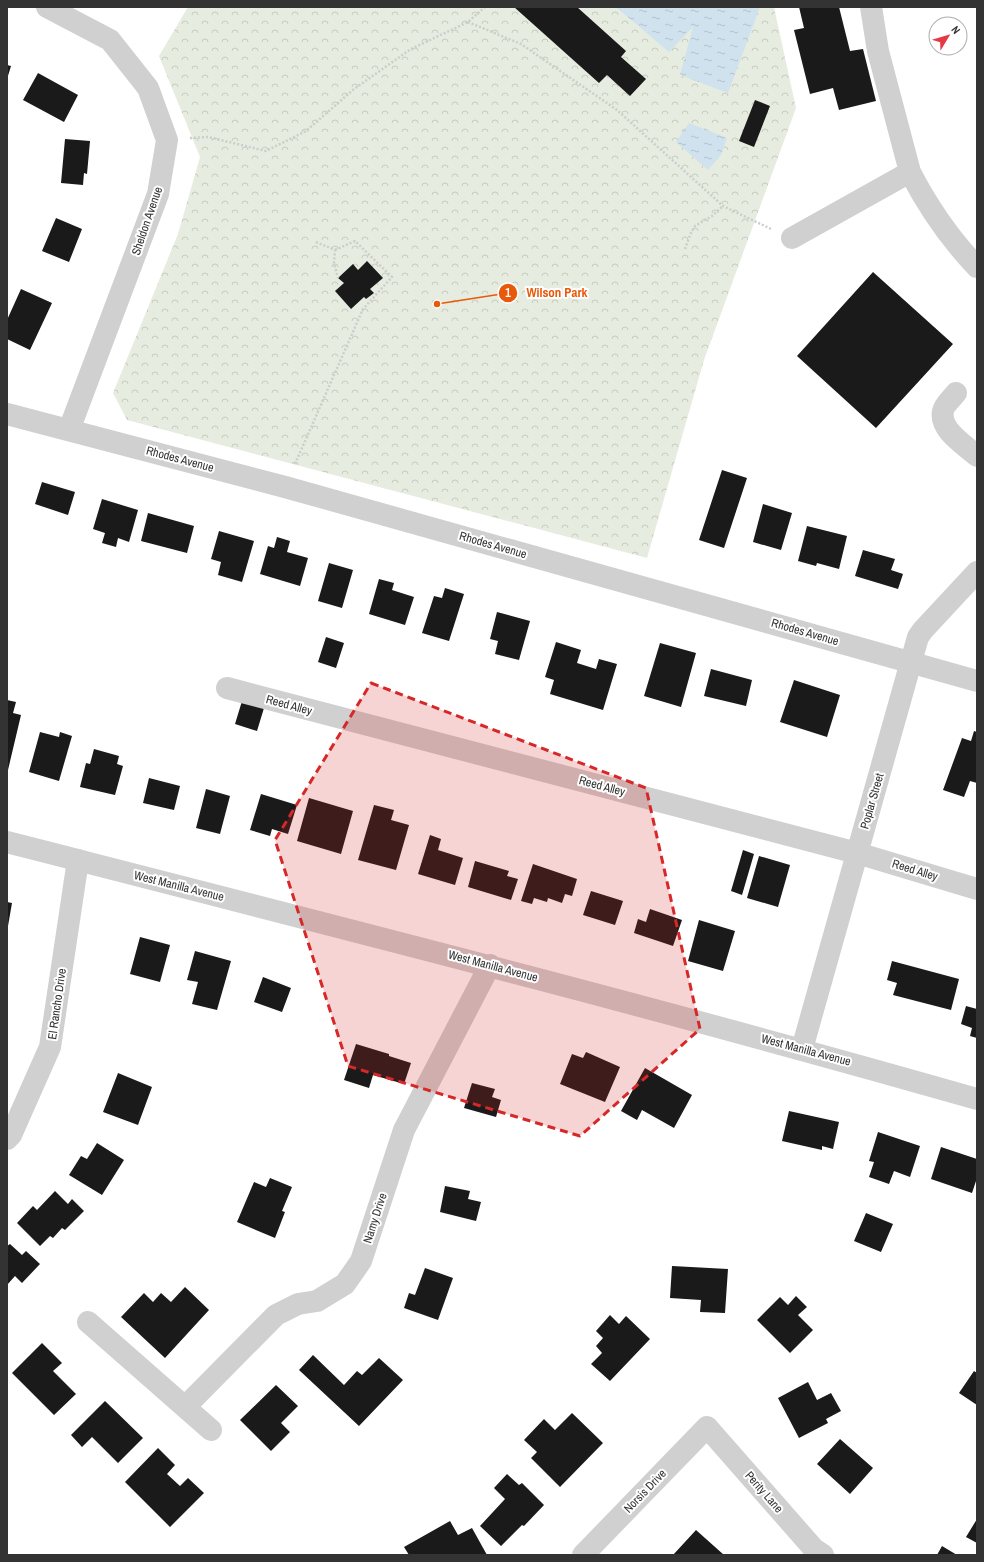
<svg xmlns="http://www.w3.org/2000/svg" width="984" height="1562" font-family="'Archivo Narrow',sans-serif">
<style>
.forest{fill:url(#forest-crowns)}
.water{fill:url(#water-ripples)}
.building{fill:#1a1a1a}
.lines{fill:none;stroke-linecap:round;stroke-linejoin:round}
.path{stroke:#cdcdcd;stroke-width:2.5;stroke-dasharray:2 2;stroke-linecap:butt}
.minor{stroke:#d0d0d0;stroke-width:22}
.marked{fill:#d62828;fill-opacity:0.2;stroke:#d62828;stroke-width:3;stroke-dasharray:8 5;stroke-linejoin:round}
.labels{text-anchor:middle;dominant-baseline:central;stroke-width:4;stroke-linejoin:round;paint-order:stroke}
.street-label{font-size:12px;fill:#333;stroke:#fff}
.leader{fill:none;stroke:#e8590c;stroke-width:1.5}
.callout-dot{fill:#e8590c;stroke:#fff;stroke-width:1.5}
.mark-label{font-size:12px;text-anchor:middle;font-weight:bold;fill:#fff}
.callout-label{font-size:13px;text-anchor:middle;font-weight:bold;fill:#e8590c;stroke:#fff;stroke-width:4;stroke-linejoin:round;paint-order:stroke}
</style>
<defs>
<pattern id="forest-crowns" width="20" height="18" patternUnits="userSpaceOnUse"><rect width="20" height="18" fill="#e6ecdf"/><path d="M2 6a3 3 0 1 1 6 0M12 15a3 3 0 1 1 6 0" fill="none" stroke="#c6cbc0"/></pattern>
<pattern id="water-ripples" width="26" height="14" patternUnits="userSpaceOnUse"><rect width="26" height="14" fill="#cfe2ee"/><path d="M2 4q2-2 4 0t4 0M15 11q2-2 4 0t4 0" fill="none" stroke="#b2c2cd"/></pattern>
</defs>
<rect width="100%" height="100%" fill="#fff"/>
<path class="forest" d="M188 7H774L796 108 704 360 647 558 127 420 113 393 178 234 200 157 159 56Z"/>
<path class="water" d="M616 7H760L728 93 680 75 693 27 669 52Z
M689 123 727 138 721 155 708 170 676 142Z"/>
<path class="building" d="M514 7H577L626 51 621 57 646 79 630 96 607 75 599 83Z
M799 7H839L850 51 863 49 876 101 839 110 833 88 810 94 794 30 804 28Z
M7 65 11 66 7 79Z
M38 73 78 95 64 122 23 100Z
M755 100 770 106 754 147 739 141Z
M65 139 90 141 87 174 84 173 83 185 61 183Z
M56 218 82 229 69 262 42 251Z
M367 261 383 278 370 289 374 293 366 299 364 297 351 309 335 291 344 283 338 278 353 264 358 270Z
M873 272 953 344 876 428 797 356Z
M21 289 52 303 30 350 7 339V320Z
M722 470 747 478 724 548 699 540Z
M42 482 75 492 68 515 35 504Z
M102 499 138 510 129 542 118 538 116 547 102 543 105 533 93 529Z
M763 504 792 513 781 550 753 542Z
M148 513 194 526 187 553 141 541Z
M807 526 847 536 839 569 817 563 816 566 798 561Z
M219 531 254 541 242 582 218 575 221 562 211 559Z
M277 537 290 541 287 552 308 558 300 586 260 574 268 546 274 548Z
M863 550 895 559 891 570 903 574 898 589 855 576Z
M329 563 353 570 342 608 318 601Z
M379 579 394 583 392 590 414 597 405 625 369 614Z
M445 588 464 594 449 641 422 633 434 596 442 598Z
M497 612 530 621 519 660 495 654 498 641 490 639Z
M326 637 344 643 336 668 318 662Z
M556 642 581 650 577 663 596 669 599 659 617 664 603 710 550 694 554 680 545 677Z
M660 643 696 653 681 707 644 696Z
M711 669 752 680 746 706 704 696Z
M794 680 840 695 827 737 780 722Z
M7 700 16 702 13 713 21 715 8 770Z
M242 701 264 708 257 731 235 724Z
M974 731 977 732V783L970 781 964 797 943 790 962 738 971 741Z
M40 732 59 737 60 732 72 736 59 781 29 772Z
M94 749 119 756 117 764 123 766 115 795 80 787 86 763 90 764Z
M149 778 180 786 174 810 143 803Z
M206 789 230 796 220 834 196 828Z
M261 794 297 805 288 834 272 829 270 836 250 830Z
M309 798 353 811 341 854 297 841Z
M374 805 394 810 391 820 409 825 396 870 358 860Z
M430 835 441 839 438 850 463 858 455 885 418 874Z
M743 850 754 854 742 895 731 891Z
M759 856 790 865 778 907 747 898Z
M475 861 509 871 507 876 518 879 511 900 468 887Z
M533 864 577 879 572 896 565 894 562 903 548 898 547 902 534 898 532 904 521 901Z
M591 891 623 901 615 925 583 915Z
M7 902 12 903 8 926H7Z
M650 909 682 920 673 946 634 933 638 919 646 922Z
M699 920 735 931 723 971 688 961Z
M140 937 170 945 160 982 130 974Z
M195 951 231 961 217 1010 192 1004 198 982 187 980Z
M892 961 959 979 951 1010 893 995 897 983 887 980Z
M263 977 291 988 282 1012 254 1002Z
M966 1006 977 1009V1038L970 1036 972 1028 961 1024Z
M356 1044 389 1054V1056L411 1063 404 1084 373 1075 369 1088 344 1080Z
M586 1052 620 1067 605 1102 560 1084 572 1054 583 1058Z
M645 1068 692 1095 674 1128 642 1110 637 1120 621 1111Z
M118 1073 152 1087 138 1125 103 1112Z
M472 1083 495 1089 492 1097 501 1100 496 1117 464 1108Z
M789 1111 839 1122 833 1149 822 1146V1150L782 1141Z
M878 1132 920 1146 910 1177 894 1171 889 1184 869 1177 874 1162 869 1161Z
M97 1143 124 1160 102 1195 69 1175 81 1156 87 1159Z
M941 1147 977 1159V1178L972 1193 931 1179Z
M270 1178 292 1187 282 1211 285 1212 275 1238 237 1222 254 1182 266 1187Z
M445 1186 470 1191 468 1199 481 1202 476 1221 440 1212Z
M55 1191 68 1204 72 1199 84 1211 65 1230 62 1228 53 1238 50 1236 40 1246 17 1223 33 1206 37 1210Z
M866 1213 893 1224 881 1252 854 1241Z
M10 1244 22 1255 26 1251 40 1264 22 1283 15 1276 7 1285V1246Z
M672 1266 728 1269 725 1313 700 1312 701 1300 670 1298Z
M425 1268 453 1278 438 1320 404 1308 409 1293 415 1295Z
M185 1287 209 1310 165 1358 121 1317 144 1293 153 1302 161 1293 171 1302Z
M796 1296 807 1307 798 1315 813 1330 790 1353 757 1320 780 1297 788 1305Z
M610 1315 619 1324 626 1316 650 1339 610 1381 591 1364 602 1353 596 1346 603 1338 596 1331Z
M42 1343 62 1363 53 1371 76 1394 54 1415 12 1373Z
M313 1355 344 1385 357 1371 362 1375 379 1358 403 1380 359 1426 299 1370Z
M974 1371 977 1373V1405L959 1393Z
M808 1382 817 1400 831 1393 841 1411 826 1419 828 1423 799 1438 778 1398Z
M276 1385 298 1406 281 1423 290 1432 271 1451 240 1420Z
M105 1401 143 1438 118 1463 92 1437 82 1447 71 1435Z
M572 1413 603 1443 560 1487 531 1458 537 1452 524 1440 544 1419 555 1430Z
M840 1439 873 1468 850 1494 817 1464Z
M158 1448 175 1465 167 1474 180 1486 188 1478 204 1493 170 1527 125 1482Z
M507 1474 519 1485 522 1483 544 1505 524 1526 522 1525 501 1546 480 1526 505 1499 494 1488Z
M977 1519V1543L966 1537Z
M450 1521 458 1535 472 1528 487 1555H409L404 1547Z
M696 1530 724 1555H673Z
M942 1546 957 1555H937Z"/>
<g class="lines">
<path class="path" d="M468 22 521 44 617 110 723 206 771 229
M190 138 208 137 266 151 306 131 354 89 411 49 468 22 485 7
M316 242 335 250 334 263 338 278
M685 249 690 235 695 226 712 216 723 206
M295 464 363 309 392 277 355 241 335 250"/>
<path class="minor" d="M47 7 110 40 148 88 167 140 158 194 69 430
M871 7 878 51 910 172C927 205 951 240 977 267
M792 238 910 172
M956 393C952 398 944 405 943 411 939 430 965 445 977 456
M7 414 285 487 977 681
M227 688 857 853 977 889
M7 842C331 925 655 1007 977 1099
M802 1049 918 637 923 630 977 572
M7 1139 11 1135 50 1047 78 860
M88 1322 211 1430
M185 1407 276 1315 298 1304 317 1301 345 1284 361 1261 404 1130 490 965
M583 1555 707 1427 814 1549 823 1555"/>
</g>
<path class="marked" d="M371 683 646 788 700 1029 580 1136 348 1066 275 840Z"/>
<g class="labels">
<g class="street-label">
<text transform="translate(147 221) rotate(-71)">Sheldon Avenue</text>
<text transform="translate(180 459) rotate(15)">Rhodes Avenue</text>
<text transform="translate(493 545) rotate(16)">Rhodes Avenue</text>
<text transform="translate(805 632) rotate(16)">Rhodes Avenue</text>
<text transform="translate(289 705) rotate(15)">Reed Alley</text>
<text transform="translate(602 786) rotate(15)">Reed Alley</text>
<text transform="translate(872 801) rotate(-74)">Poplar Street</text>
<text transform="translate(915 870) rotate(17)">Reed Alley</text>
<text transform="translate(179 886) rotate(14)">West Manilla Avenue</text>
<text transform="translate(493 966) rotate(15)">West Manilla Avenue</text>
<text transform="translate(57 1004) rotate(-82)">El Rancho Drive</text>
<text transform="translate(806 1050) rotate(15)">West Manilla Avenue</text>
<text transform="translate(375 1218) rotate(-72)">Namy Drive</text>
<text transform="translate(645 1491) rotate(-46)">Norsis Drive</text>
<text transform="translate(764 1492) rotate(49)">Perity Lane</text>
</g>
</g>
<path class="leader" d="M437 304L508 293"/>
<g class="callout-dot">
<circle cx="437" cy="304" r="4"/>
<circle cx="508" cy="293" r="10"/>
</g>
<g class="mark-label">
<text x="508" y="297">1</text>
</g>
<g class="callout-label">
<text x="557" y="297">Wilson Park</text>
</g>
<rect width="984" height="1562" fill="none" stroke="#333333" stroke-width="16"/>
<g transform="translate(948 36) rotate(52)"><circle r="19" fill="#ffffff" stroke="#adadad"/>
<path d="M0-3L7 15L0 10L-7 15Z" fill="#e63946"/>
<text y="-6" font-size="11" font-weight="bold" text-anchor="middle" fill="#333333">N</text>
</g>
</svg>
